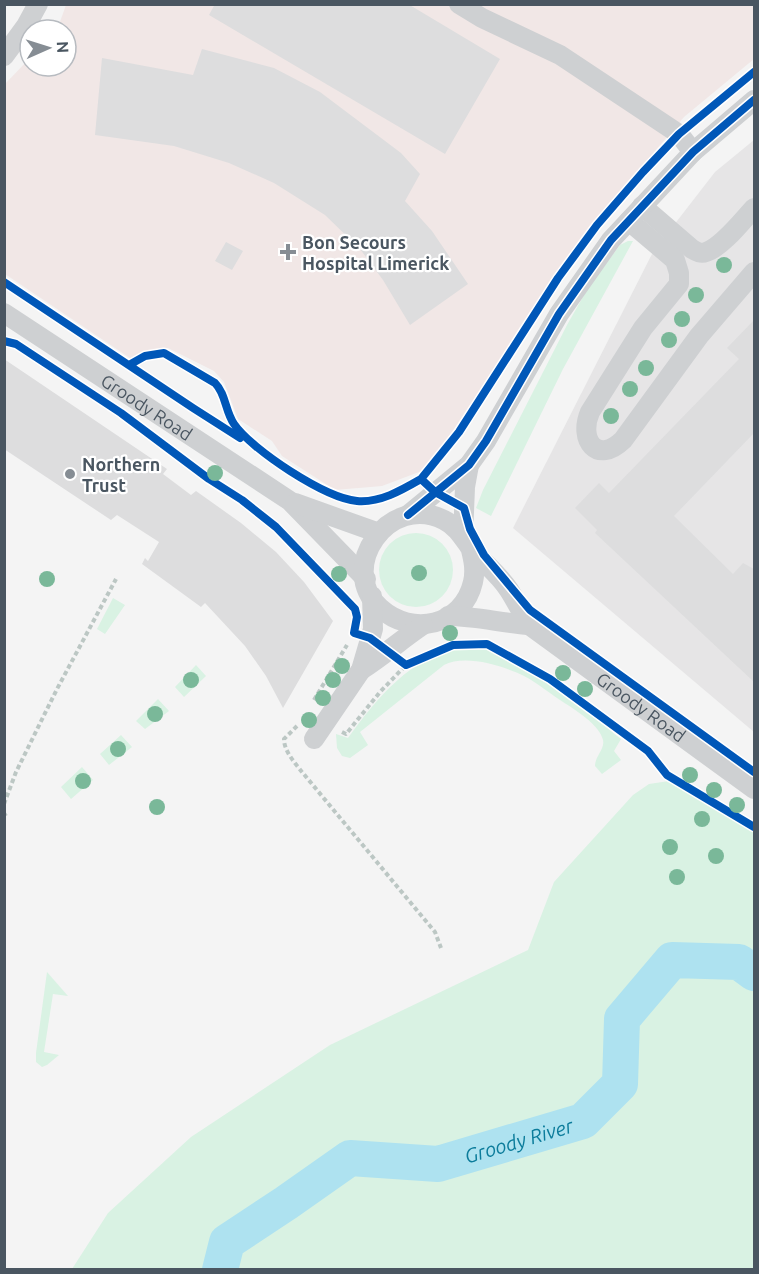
<svg xmlns="http://www.w3.org/2000/svg" width="759" height="1274" font-family="Ubuntu,sans-serif">
<style>
.education{fill:#e6e5e6}
.medical{fill:#f1e7e6}
.green{fill:#d9f2e3}
.lines{fill:none;stroke-linecap:round;stroke-linejoin:round}
.river{stroke:#aee2f0;stroke-width:36}
.building{fill:#ddddde}
.path{stroke:#bcc7c4;stroke-width:4;stroke-dasharray:4.5 3;stroke-linecap:butt}
.minor{stroke:#ced0d2;stroke-width:20}
.cycleway-casing{stroke:#fff;stroke-width:11}
.cycleway{stroke:#0057b8;stroke-width:8}
.tree{fill:#7ab899}
.poi-dot{fill:#868d94;stroke:#fff;stroke-width:2}
.labels{text-anchor:middle;dominant-baseline:central;stroke-width:4.5;stroke-linejoin:round;paint-order:stroke}
.poi-label{font-size:18px;font-weight:bold;fill:#4a5661;stroke:#fff;text-anchor:start}
.street-label{font-size:18px;fill:#4a5661;stroke:#fff}
.water-label{font-size:20px;font-style:italic;fill:#0c7c9b;stroke:#fff}
</style>
<rect width="100%" height="100%" fill="#f4f4f4"/>
<path class="education" d="M754 140V732L513 528 653 252 715 172Z"/>
<path class="medical" d="M66 5H754V59L684 117 587 231 427 469 382 486 335 490 282 456 272 441 238 419 224 382 214 371 168 348 158 349 136 358H130L5 274 4 85 30 58V66H66V30H57Z"/>
<path class="green" d="M628 241H633L563 369 491 516 476 508 483 490 567 325 588 288 620 245Z
M379 570a37 37 0 1 1 74 0a37 37 0 1 1-74 0Z
M113 598 125 605 105 634 97 629Z
M462 647C470 647 477 646 485 648 532 663 583 709 621 739L614 751 621 760 602 774 595 766C595 756 605 749 603 740 600 725 574 709 563 702 550 694 538 683 524 676 504 666 465 654 444 665L360 732 368 745 350 758 342 756 337 748 336 734 348 738C377 698 411 656 462 647Z
M196 665 206 676 184 697 175 687Z
M158 699 169 711 145 729 136 721Z
M121 735 132 747 109 765 100 754Z
M82 767 93 780 71 799 61 787Z
M669 781 754 828V1269H72L108 1213 191 1137 330 1045 528 950 554 882 633 795 649 784Z
M47 972 68 996 53 994 44 1052 59 1055 47 1065 42 1067 36 1062V1053Z"/>
<g class="lines">
<path class="river" id="s1" d="M220 1270 227 1242 286 1203 350 1158 438 1164 583 1121 620 1084 622 1019 672 960 739 962 754 973"/>
</g>
<path class="building" d="M215 4H408L500 59 445 154 209 15Z
M202 49 274 68 320 92 401 153 420 174 405 201 432 231 468 284 410 325 383 280 360 249 325 215 274 183 229 163 174 146 95 135 102 58 193 75Z
M226 242 243 251 232 270 215 261Z
M754 320V433L674 516 733 574 743 563 754 569V682L595 533 597 530 575 508 599 483 609 493 739 359 727 348Z
M4 359 167 469 163 474 191 495 196 491 241 523 276 552 304 582 333 621 283 708 266 676 245 646 205 603 201 607 142 564 145 558 148 561 159 542 117 515 111 520 4 449Z"/>
<g class="lines">
<path class="path" d="M314 700 347 645
M297 726 284 739C284 751 295 763 302 772L435 932 441 948
M342 732 346 734 380 692 406 665
M4 804 16 772 57 689 116 579
M4 813 6 816"/>
<g class="minor">
<path d="M459 4 482 18 560 55 679 134 693 152"/>
<path d="M4 56 26 26 38 4"/>
<path d="M642 206 692 249C697 252 701 254 706 252 722 247 742 221 754 208"/>
<path d="M629 221 675 260 679 273V284L643 328 590 412C578 440 597 465 623 440L699 336 754 272"/>
<path id="s2" d="M4 313 290 501 366 579"/>
<path d="M295 503 379 533"/>
<path d="M408 515 469 465 486 441 559 314 611 240 693 152 754 100"/>
<path d="M463 537 465 487 469 465"/>
<path id="s3" d="M470 546C473 558 476 569 473 582 463 626 412 637 380 608 336 568 389 492 444 520 456 526 462 536 469 546 481 561 498 573 509 590 516 601 522 613 529 625L754 789"/>
<path d="M448 616C475 616 502 623 529 625"/>
<path d="M361 670C383 656 402 639 423 625"/>
<path d="M314 739 361 670 373 629 372 596"/>
</g>
<defs>
<path id="cycleway" d="M4 282 193 408 240 438
M4 341 16 344 121 413 209 479 242 500 276 527 355 609 357 617 354 633 370 638 406 665 453 645 487 644 550 679 648 751 667 775 754 827
M129 365 145 356 164 353 215 383C226 394 225 411 234 424 252 450 325 498 357 501 380 503 402 490 421 479L435 492 464 508 470 529 484 555 530 610 754 772
M421 479 459 432 558 278 597 225 643 172 679 134 754 72
M408 515 469 465 486 441 559 314 611 240 693 152 754 100"/>
</defs>
<use href="#cycleway" class="cycleway-casing"/>
<use href="#cycleway" class="cycleway"/>
</g>
<g class="tree">
<circle cx="724" cy="265" r="8"/>
<circle cx="696" cy="295" r="8"/>
<circle cx="682" cy="319" r="8"/>
<circle cx="669" cy="340" r="8"/>
<circle cx="646" cy="368" r="8"/>
<circle cx="630" cy="389" r="8"/>
<circle cx="611" cy="416" r="8"/>
<circle cx="215" cy="473" r="8"/>
<circle cx="419" cy="573" r="8"/>
<circle cx="339" cy="574" r="8"/>
<circle cx="47" cy="579" r="8"/>
<circle cx="450" cy="633" r="8"/>
<circle cx="342" cy="666" r="8"/>
<circle cx="563" cy="673" r="8"/>
<circle cx="191" cy="680" r="8"/>
<circle cx="333" cy="680" r="8"/>
<circle cx="585" cy="689" r="8"/>
<circle cx="323" cy="698" r="8"/>
<circle cx="155" cy="714" r="8"/>
<circle cx="309" cy="720" r="8"/>
<circle cx="118" cy="749" r="8"/>
<circle cx="690" cy="775" r="8"/>
<circle cx="83" cy="781" r="8"/>
<circle cx="714" cy="790" r="8"/>
<circle cx="737" cy="805" r="8"/>
<circle cx="157" cy="807" r="8"/>
<circle cx="702" cy="819" r="8"/>
<circle cx="670" cy="847" r="8"/>
<circle cx="716" cy="856" r="8"/>
<circle cx="677" cy="877" r="8"/>
</g>
<g class="poi-dot">
<path d="M285 243h6v6h6v6h-6v6h-6v-6h-6v-6h6z"/>
<circle cx="70" cy="474" r="6"/>
</g>
<g class="labels">
<g class="poi-label">
<text x="302" y="242">Bon Secours<tspan x="302" dy="21">Hospital Limerick</tspan></text>
<text x="82" y="464">Northern<tspan x="82" dy="21">Trust</tspan></text>
</g>
<g class="street-label">
<text stroke="none"><textPath href="#s2" startOffset="171">Groody Road</textPath></text>
<text stroke="none"><textPath href="#s3" startOffset="584">Groody Road</textPath></text>
</g>
<g class="water-label">
<text stroke="none"><textPath href="#s1" startOffset="350">Groody River</textPath></text>
</g>
</g>
<rect width="759" height="1274" fill="none" stroke="#4a5661" stroke-width="12"/>
<g transform="translate(48 48) rotate(87)"><circle r="28" fill="#ffffff" stroke="#b7bbc0" stroke-width="1.5"/>
<path d="M0-4.5L10 22L0 15L-10 22Z" fill="#868d94"/>
<text y="-9" font-size="16" font-weight="bold" text-anchor="middle" fill="#4a5661">N</text>
</g>
</svg>
